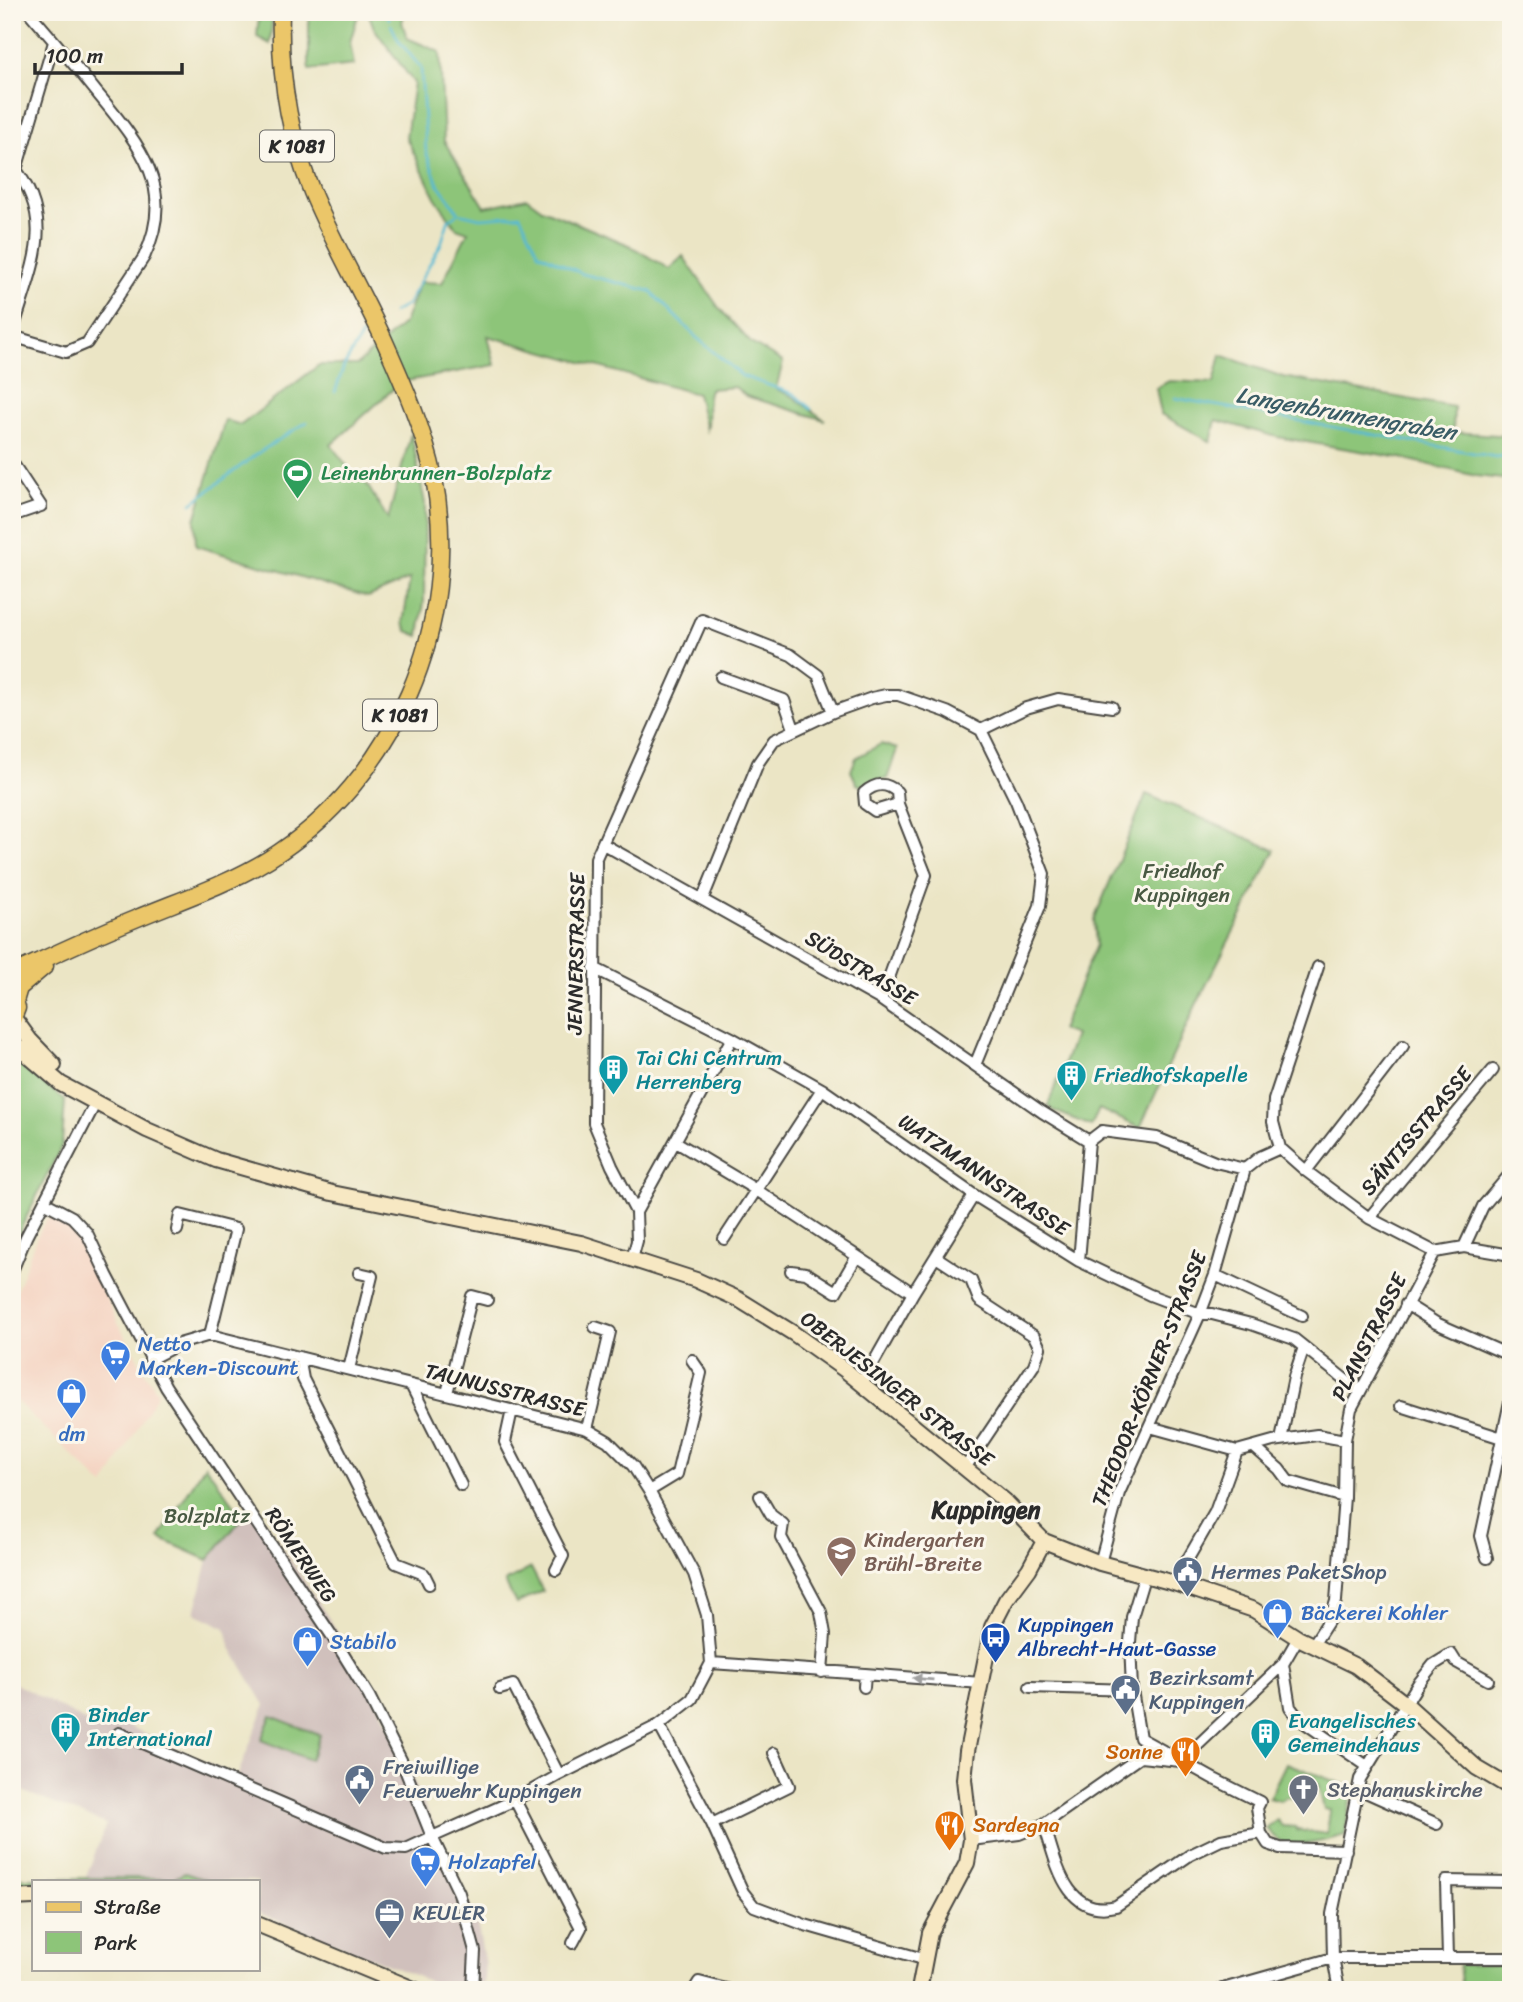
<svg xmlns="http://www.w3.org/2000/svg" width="1523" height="2002" font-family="Sriracha,sans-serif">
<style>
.built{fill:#f4d3c1}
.industrial{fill:#d0c0bc}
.green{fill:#8dc579;stroke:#5c7852;stroke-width:2}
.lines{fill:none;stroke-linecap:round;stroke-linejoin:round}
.stream{stroke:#55b9d3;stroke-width:2.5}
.street-casing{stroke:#484742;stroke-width:14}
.secondary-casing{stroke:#484742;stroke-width:18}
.primary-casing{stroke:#484742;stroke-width:19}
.street{stroke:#fff;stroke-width:10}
.secondary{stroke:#f7e8c3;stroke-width:14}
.primary{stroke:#ebc669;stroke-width:16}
.oneway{fill:#a0a0a0}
.labels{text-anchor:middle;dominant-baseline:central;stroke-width:6;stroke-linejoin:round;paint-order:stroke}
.shield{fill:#fbf7ec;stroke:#696865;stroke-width:2}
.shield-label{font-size:19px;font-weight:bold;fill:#2b2b2b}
.leisure-label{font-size:21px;fill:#27864d;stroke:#fbf7ec;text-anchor:start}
.park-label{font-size:21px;fill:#485942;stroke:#fbf7ec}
.street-label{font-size:21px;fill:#2b2b2b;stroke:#fbf7ec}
.culture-label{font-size:21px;fill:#0d838f;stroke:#fbf7ec;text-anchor:start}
.shop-label{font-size:21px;fill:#366cbe;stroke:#fbf7ec;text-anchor:start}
.education-label{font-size:21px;fill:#785e54;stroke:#fbf7ec;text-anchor:start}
.service-label{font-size:21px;fill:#4e5e75;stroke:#fbf7ec;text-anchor:start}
.transit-label{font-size:21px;fill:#164399;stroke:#fbf7ec;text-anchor:start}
.food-label{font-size:21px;fill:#c56008;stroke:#fbf7ec;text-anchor:end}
.worship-label{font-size:21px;fill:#5b616d;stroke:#fbf7ec;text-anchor:start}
.water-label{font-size:23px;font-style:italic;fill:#3a5d66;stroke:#fbf7ec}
.quarter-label{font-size:24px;font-weight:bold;fill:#2b2b2b;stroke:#fbf7ec}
</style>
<rect width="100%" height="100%" fill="#fbf7ec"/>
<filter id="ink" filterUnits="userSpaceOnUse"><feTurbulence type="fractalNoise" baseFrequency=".0143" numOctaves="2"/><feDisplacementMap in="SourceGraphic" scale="14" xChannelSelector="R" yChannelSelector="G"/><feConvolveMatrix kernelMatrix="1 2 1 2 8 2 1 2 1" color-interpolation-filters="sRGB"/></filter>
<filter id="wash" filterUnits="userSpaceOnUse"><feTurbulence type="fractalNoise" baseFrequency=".00686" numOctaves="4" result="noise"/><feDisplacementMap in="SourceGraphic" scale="28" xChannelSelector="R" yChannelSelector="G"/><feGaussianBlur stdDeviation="1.57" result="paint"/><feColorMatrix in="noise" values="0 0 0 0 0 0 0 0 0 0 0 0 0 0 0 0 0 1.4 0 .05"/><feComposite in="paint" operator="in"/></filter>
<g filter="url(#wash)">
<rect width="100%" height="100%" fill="#ebe5c5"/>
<path class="built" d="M52 1218 68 1225 79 1239 118 1323 144 1371 158 1393 104 1486 12 1397V1303L35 1241 45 1221Z"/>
<path class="industrial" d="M254 1504 341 1637 377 1701 467 1897 478 1928 485 1965 483 1990 448 1989 257 1912V1881H208L185 1873 174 1878 86 1877 106 1824 12 1787V1682L101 1729 110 1717 237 1777 265 1705 230 1646 226 1628 195 1613 208 1560Z"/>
<path class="green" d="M259 12H273L270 44 257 37Z
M309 12H359L350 42 354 65 309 70Z
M368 12H405L402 22 407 38 440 52 444 141 485 207 527 198 542 209 629 245 669 269 683 256 719 308 751 343 783 362 776 389 792 396 825 420 746 396 735 387 710 389C704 403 710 416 706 430L697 394 488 336 495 365 401 382 331 445 356 478 361 475 388 519 411 433 425 503 424 602 419 636 407 631 403 623 410 579 368 597 196 546 195 520 225 420 241 425 319 365H357L404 323 420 282 442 283 468 232 456 228 435 197 406 137 414 83 374 28Z
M1221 355 1283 377 1454 407 1453 432 1511 436V480L1476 476 1401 458 1277 437 1216 420 1211 442 1161 414 1156 388 1169 381 1214 383Z
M881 744 897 749 887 779H881L861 786 857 784 851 771 856 758Z
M1146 794 1275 850 1196 1005 1140 1128 1099 1109 1091 1126 1052 1110 1048 1105 1075 1035 1061 1030 1096 945 1094 920Z
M12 1058 65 1100 62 1145 19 1232 12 1251Z
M205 1465 243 1517 208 1560 159 1538Z
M531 1568 543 1591 516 1604 505 1582Z
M271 1716 320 1735 310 1760 261 1740Z
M1286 1763 1352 1788 1345 1835C1327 1840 1296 1850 1278 1840 1273 1837 1270 1832 1266 1828L1277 1820 1282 1826 1296 1827V1830L1327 1834 1330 1810 1324 1809 1318 1784 1304 1800 1287 1797 1280 1801 1269 1798Z
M185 1873 208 1881H33V1885H12V1878H174Z
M1459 1965H1511V1990H1462Z"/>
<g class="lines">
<path class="stream" d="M388 12 389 19
M391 25 399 41 421 68 426 152 438 184 459 213 480 218 520 215 539 253 583 274 650 291 696 337 742 376 794 394 811 409
M393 313 407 305 441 244 449 219 459 213
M335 392 344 366 362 335
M1175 398 1496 457 1511 455
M192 503 258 453 307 422"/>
</g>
</g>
<g filter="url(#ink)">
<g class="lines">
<defs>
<path id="street" d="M12 165C60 222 29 271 12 334
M16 170 54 42
M12 336 66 352 87 343 144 257C177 189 140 145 98 94 76 66 52 39 29 12
M12 462 41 506 12 516
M721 677 784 700 794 729
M981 730 1026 708 1058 699 1112 707
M603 844 881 1000 1042 1112 1089 1141
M703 898 758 763 774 740 833 712 872 698 886 695H898L947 712 981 730 1016 801 1044 874 1040 906 975 1065
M1318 967 1274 1100 1273 1122 1280 1148 1306 1171 1369 1218 1435 1252 1464 1247 1511 1255
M594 968 732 1038 822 1089 974 1195 1079 1261 1150 1295 1200 1314H1212L1251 1324 1294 1339 1359 1391
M881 1000 926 875 898 804 897 792C886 782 875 783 864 793L865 804 875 811 898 804
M96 1102 44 1202 72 1217 87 1233 107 1275 166 1387 332 1636 369 1696 402 1762 432 1837 459 1893 475 1951 473 1990
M676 1142 758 1191 913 1293
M1306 1171 1403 1046
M636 1212 732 1038
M1369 1218 1493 1070
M177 1230 180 1215 236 1229 210 1335
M724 1239 822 1089
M1464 1247 1483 1206 1511 1173
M936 1257 971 1280 979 1300 1034 1336 1040 1348 1034 1365 965 1468
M632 1259 637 1241 636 1212 612 1166 594 1123 596 858 702 620 791 655 818 675 833 712
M1079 1261 1089 1141 1102 1131 1157 1138 1215 1162 1245 1169 1260 1157 1280 1148
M12 1271 26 1237 44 1202
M791 1271 806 1273 836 1292 857 1256
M1215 1275 1302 1316
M1406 1304 1436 1323 1511 1356
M299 1357 303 1379 396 1563 424 1574 429 1584
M349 1369 372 1276 359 1273
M862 1383 913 1293 974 1195
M411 1385 461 1485
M447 1393 472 1296 487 1300
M1401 1406 1502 1438
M512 1410 505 1442 563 1556 556 1570
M1150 1427 1237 1451
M587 1429 610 1332 595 1327
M1281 1440 1294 1377 1304 1347
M1254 1447 1279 1469 1288 1481 1344 1497
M649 1491 677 1474 701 1373 692 1360
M760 1496 771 1515 783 1524 781 1537 821 1612 825 1634 822 1672
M1487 1558 1481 1536 1511 1397
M1100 1563 1119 1493 1200 1314 1215 1275 1245 1169
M1145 1574 1132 1617 1130 1642 1132 1690 1140 1738 1214 1779 1260 1802 1257 1808 1261 1833
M1174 1583 1215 1512 1237 1451 1273 1441 1317 1435 1345 1440
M1313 1645 1331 1617 1336 1601 1344 1497 1345 1440 1351 1409 1435 1252
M711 1663 865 1674 864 1687
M1283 1664 1290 1707 1299 1719 1367 1766
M865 1674 981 1683
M1030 1687 1132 1690
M500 1689 513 1685 559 1775
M659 1725 712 1824 743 1892 754 1906 805 1925 923 1959
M119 1733 386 1848 406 1849 432 1837 515 1800 559 1775 659 1725 692 1699 711 1663 707 1615 694 1574 649 1491 633 1466 608 1441 587 1429 210 1335 179 1344 150 1359
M1359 1789 1437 1824
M515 1800 581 1928 573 1943
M712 1824 789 1786 774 1753
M1044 1824C1056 1861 1065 1918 1116 1906L1190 1855 1221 1840 1261 1833 1268 1844 1280 1848 1346 1850
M971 1840 1019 1834 1044 1824 1140 1757 1181 1761 1283 1664 1298 1638
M1448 1958 1446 1881 1511 1882
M694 1990 699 1982 730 1990
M1219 1990 1333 1958H1511
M1339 1990 1333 1958 1332 1914 1360 1779 1418 1684 1433 1665 1451 1654 1456 1662 1488 1680"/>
<path id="secondary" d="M14 1018 30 1040 54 1065
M12 1042 61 1084 147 1130 216 1160 332 1193 581 1243 696 1280 738 1299 793 1333 845 1370 1005 1501 1044 1541 1100 1563 1174 1583 1254 1610 1298 1638 1356 1666 1407 1705 1477 1768 1511 1788
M12 1898 33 1897
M257 1924 416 1990
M919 1990 930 1933 967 1863 971 1840 964 1779 967 1751 992 1627 1006 1600 1029 1569 1044 1541"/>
<path id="primary" d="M12 974C53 955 93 936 135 919 180 900 227 885 269 859 395 780 462 624 434 478 424 430 404 385 384 340 361 290 333 243 312 192 289 135 279 73 281 12
M12 990 17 1008 12 1021
M16 998 19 988 45 966"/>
</defs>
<use href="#street" class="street-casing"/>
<use href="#secondary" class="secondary-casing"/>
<use href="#primary" class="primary-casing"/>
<use href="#street" class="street"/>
<use href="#secondary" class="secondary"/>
<use href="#primary" class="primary"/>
</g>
<defs><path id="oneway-solid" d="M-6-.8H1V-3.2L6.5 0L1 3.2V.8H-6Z" transform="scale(1.75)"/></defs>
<use class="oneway" href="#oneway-solid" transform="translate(923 1679) rotate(-175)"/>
</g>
<defs>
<symbol id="stadium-pin" viewBox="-11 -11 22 30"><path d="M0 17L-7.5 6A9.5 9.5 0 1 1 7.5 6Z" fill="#2e9e5b" stroke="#fbf7ec"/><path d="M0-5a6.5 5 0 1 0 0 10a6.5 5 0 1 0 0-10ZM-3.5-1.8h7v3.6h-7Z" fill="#fff"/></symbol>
<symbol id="building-pin" viewBox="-11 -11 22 30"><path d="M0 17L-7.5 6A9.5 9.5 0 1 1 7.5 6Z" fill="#0f9aa8" stroke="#fbf7ec"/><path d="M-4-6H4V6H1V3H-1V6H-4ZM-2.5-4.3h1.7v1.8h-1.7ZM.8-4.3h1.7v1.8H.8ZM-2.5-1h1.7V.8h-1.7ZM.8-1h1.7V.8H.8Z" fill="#fff"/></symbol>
<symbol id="supermarket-pin" viewBox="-11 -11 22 30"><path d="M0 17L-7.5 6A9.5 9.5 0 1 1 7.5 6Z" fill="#3f7fe0" stroke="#fbf7ec"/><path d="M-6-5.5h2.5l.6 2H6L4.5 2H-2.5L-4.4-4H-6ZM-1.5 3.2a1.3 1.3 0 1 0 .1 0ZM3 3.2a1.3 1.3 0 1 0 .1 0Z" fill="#fff"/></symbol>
<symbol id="shop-pin" viewBox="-11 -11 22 30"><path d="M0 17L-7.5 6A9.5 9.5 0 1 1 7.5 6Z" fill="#3f7fe0" stroke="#fbf7ec"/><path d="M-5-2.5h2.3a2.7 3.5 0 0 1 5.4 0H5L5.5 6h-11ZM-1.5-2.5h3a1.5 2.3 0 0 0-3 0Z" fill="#fff"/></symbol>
<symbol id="school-pin" viewBox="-11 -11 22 30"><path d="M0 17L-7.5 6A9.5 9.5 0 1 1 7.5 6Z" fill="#8d6e63" stroke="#fbf7ec"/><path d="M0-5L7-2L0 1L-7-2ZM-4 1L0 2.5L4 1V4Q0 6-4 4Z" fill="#fff"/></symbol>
<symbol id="civic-pin" viewBox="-11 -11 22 30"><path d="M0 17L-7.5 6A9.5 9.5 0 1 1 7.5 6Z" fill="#5c6f8a" stroke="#fbf7ec"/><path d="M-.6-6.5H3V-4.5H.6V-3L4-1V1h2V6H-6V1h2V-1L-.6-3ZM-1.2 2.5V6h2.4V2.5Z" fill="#fff"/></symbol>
<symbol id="bus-pin" viewBox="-11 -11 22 30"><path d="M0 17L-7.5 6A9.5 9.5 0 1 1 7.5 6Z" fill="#1a4fb4" stroke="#fbf7ec"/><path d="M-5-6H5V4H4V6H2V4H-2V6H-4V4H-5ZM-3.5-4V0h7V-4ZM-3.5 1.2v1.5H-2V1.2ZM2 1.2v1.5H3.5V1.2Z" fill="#fff"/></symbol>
<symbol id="restaurant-pin" viewBox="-11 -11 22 30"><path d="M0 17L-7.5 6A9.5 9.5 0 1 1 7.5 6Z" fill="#e8710a" stroke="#fbf7ec"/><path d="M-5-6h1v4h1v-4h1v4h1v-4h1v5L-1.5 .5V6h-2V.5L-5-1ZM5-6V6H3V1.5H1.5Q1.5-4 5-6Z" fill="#fff"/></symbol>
<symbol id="church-pin" viewBox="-11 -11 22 30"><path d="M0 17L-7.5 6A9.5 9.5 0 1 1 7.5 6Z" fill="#6b7280" stroke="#fbf7ec"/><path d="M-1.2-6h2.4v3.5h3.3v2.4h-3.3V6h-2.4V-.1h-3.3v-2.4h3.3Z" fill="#fff"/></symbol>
<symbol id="office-pin" viewBox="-11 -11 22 30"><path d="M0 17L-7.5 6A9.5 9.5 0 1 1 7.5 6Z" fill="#5c6f8a" stroke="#fbf7ec"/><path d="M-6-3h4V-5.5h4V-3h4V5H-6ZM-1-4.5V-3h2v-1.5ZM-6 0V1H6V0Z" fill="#fff"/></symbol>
</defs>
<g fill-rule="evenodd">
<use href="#stadium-pin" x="280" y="456" width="35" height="47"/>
<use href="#building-pin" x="596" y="1052" width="35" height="47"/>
<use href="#building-pin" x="1054" y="1058" width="35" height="47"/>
<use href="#supermarket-pin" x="98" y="1338" width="35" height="47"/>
<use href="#shop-pin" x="54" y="1376" width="35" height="47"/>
<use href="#school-pin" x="824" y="1534" width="35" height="47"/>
<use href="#civic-pin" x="1170" y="1554" width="35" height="47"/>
<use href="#shop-pin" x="1260" y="1596" width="35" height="47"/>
<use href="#bus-pin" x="978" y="1620" width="35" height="47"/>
<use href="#shop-pin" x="290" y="1624" width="35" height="47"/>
<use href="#civic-pin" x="1108" y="1672" width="35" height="47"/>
<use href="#building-pin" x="48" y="1710" width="35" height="47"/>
<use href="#building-pin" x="1248" y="1716" width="35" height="47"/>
<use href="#restaurant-pin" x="1168" y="1734" width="35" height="47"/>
<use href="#civic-pin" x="342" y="1762" width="35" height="47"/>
<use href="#church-pin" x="1286" y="1772" width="35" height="47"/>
<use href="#restaurant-pin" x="932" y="1808" width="35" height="47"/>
<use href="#supermarket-pin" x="408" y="1844" width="35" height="47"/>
<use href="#office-pin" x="372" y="1896" width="35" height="47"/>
</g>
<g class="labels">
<g class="shield">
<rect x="260" y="130.5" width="74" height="31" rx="5"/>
<rect x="363" y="699.5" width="74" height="31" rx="5"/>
</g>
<g class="shield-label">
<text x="297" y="146">K 1081</text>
<text x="400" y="715">K 1081</text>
</g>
<g class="leisure-label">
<text x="321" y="473">Leinenbrunnen-Bolzplatz</text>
</g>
<g class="park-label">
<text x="1182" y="871">Friedhof<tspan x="1182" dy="24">Kuppingen</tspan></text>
<text x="207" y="1516">Bolzplatz</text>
</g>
<g class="street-label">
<text transform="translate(576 954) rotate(-89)">JENNERSTRASSE</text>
<text transform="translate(861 968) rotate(31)">SÜDSTRASSE</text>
<text transform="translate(1416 1131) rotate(-50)">SÄNTISSTRASSE</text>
<text transform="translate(984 1175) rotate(34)">WATZMANNSTRASSE</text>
<text transform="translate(1369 1337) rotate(-63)">PLANSTRASSE</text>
<text transform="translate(1149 1379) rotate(-68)">THEODOR-KÖRNER-STRASSE</text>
<text transform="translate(897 1389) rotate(38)">OBERJESINGER STRASSE</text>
<text transform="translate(505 1390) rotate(14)">TAUNUSSTRASSE</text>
<text transform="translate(301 1555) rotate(56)">RÖMERWEG</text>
</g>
<g class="culture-label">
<text x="636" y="1058">Tai Chi Centrum<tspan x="636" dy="24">Herrenberg</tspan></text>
<text x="1094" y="1075">Friedhofskapelle</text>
<text x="88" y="1715">Binder<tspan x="88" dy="24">International</tspan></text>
<text x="1288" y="1721">Evangelisches<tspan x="1288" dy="24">Gemeindehaus</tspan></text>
</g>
<g class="shop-label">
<text x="138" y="1344">Netto<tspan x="138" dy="24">Marken-Discount</tspan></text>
<text x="72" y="1434" text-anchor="middle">dm</text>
<text x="1301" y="1613">Bäckerei Kohler</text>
<text x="330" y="1642">Stabilo</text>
<text x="448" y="1862">Holzapfel</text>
</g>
<g class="education-label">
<text x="864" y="1540">Kindergarten<tspan x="864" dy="24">Brühl-Breite</tspan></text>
</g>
<g class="service-label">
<text x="1211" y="1572">Hermes PaketShop</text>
<text x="1149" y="1678">Bezirksamt<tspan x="1149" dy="24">Kuppingen</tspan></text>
<text x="383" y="1767">Freiwillige<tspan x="383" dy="24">Feuerwehr Kuppingen</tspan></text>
<text x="413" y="1913">KEULER</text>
</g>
<g class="transit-label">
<text x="1018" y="1625">Kuppingen<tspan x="1018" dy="24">Albrecht-Haut-Gasse</tspan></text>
</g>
<g class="food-label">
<text x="1163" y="1752">Sonne</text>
<text x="973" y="1825" text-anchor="start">Sardegna</text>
</g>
<g class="worship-label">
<text x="1327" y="1790">Stephanuskirche</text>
</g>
<g class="water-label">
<text transform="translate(1346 414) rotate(10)">Langenbrunnengraben</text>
</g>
<g class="quarter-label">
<text x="986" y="1510">Kuppingen</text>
</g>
</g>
<rect width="1523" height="2002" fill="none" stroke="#fbf7ec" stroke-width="42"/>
<rect x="32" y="1880" width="228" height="91" fill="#fbf7ec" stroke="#a8a59f" stroke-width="2"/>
<rect x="46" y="1902" width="35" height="10" fill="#ebc669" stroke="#a8a59f" stroke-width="2"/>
<text x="94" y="1914" font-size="21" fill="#2b2b2b">Straße</text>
<rect x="46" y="1932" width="35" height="21" fill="#8dc579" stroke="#a8a59f" stroke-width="2"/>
<text x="94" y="1950" font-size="21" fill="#2b2b2b">Park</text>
<path d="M35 63v10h147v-10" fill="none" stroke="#2b2b2b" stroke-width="3.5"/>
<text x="46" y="63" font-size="21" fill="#2b2b2b" stroke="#fbf7ec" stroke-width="5" paint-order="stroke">100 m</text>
</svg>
